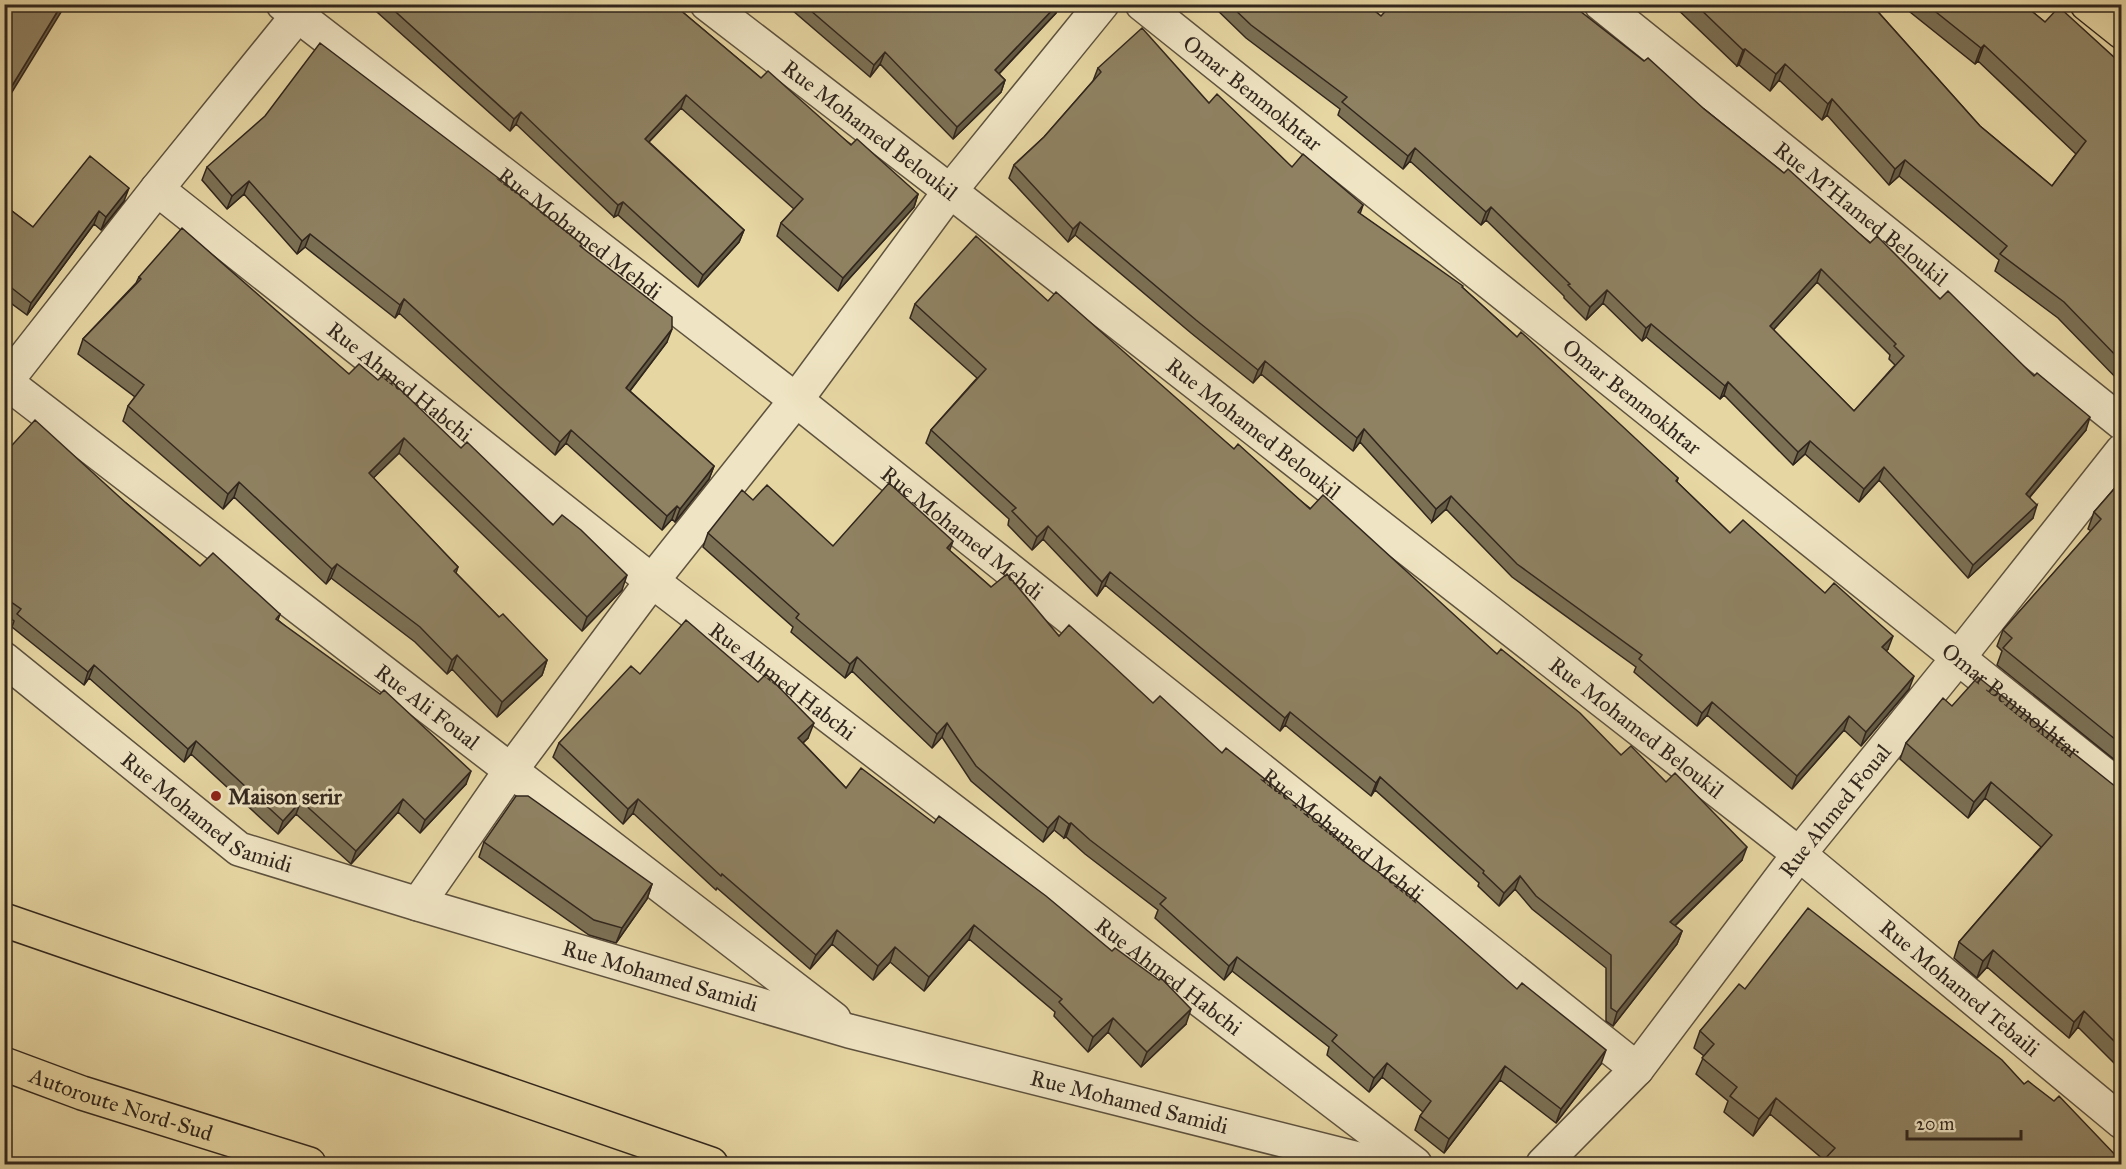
<svg xmlns="http://www.w3.org/2000/svg" width="2126" height="1169" font-family="'IM FELL Great Primer',serif">
<style>
.lines{fill:none;stroke-linecap:round;stroke-linejoin:round}
.minor-casing{stroke:#5e523e;stroke-width:36}
.major-casing{stroke:#31261d;stroke-width:36}
.highway-casing{stroke:#31261d;stroke-width:36}
.minor{stroke:#efe4c3;stroke-width:33}
.major{stroke:#e6d6a2;stroke-width:33}
.highway{stroke:#e6d6a2;stroke-width:33}
.wall{fill:#7b7054;stroke:#31261d;stroke-width:1.5;fill-rule:evenodd}
.shaded-wall{fill:#645b45;stroke:#31261d;stroke-width:1.5}
.building{fill:#8f8262;stroke:#31261d;stroke-width:1.5;fill-rule:evenodd}
.poi-dot{fill:#8f2418;stroke:#efe4c3;stroke-width:2}
.labels{text-anchor:middle;dominant-baseline:central;stroke-width:6;stroke-linejoin:round;paint-order:stroke}
.street-label{font-size:22px;fill:#31261d;stroke:#efe4c3}
.poi-label{font-size:22px;font-weight:bold;fill:#31261d;stroke:#efe4c3;text-anchor:start}
</style>
<rect width="100%" height="100%" fill="#e6d6a2"/>
<filter id="stains"><feTurbulence type="fractalNoise" baseFrequency=".00333" numOctaves="4"/><feColorMatrix values="0 0 0 0 .2 0 0 0 0 .09 0 0 0 0 .02 0 0 0 .5 -.17"/></filter>
<radialGradient id="worn" r=".72"><stop offset=".6" stop-color="#630" stop-opacity="0"/><stop offset="1" stop-color="#630" stop-opacity=".3"/></radialGradient>
<g class="lines">
<defs>
<g id="minor">
<path id="s1" d="M283 4 796 400 1637 1069"/>
<path id="s2" d="M707 4 950 191 1799 854 2122 1122"/>
<path id="s3" d="M1142 4 2122 789"/>
<path id="s4" d="M1601 4 2122 423"/>
<path id="s5" d="M157 189 652 581 1415 1164"/>
<path id="s6" d="M6 382 834 1019"/>
<path d="M4 384 157 189 307 4"/>
<path id="s7" d="M4 659 239 849 418 904 849 1031 1378 1164"/>
<path d="M418 904 511 770 652 581 796 400 950 191 1102 4"/>
<path id="s8" d="M1543 1164 1637 1069 1799 854 1958 658 2122 451"/>
</g>
<path id="major" d="M2087 4 2122 32
M4 920 711 1164"/>
<g id="highway">
<path id="s9" d="M4 1064 82 1093 309 1164"/>
</g>
</defs>
<use href="#minor" class="minor-casing"/>
<use href="#major" class="major-casing"/>
<use href="#highway" class="highway-casing"/>
<use href="#minor" class="minor"/>
<use href="#major" class="major"/>
<use href="#highway" class="highway"/>
</g>
<path class="wall" d="M368 4H673L761 78 918 194 914 207 838 291 777 236 781 223 794 209 681 108 649 142 744 230 739 242 698 287 618 215 614 217 516 124 510 131Z
M785 4H1060L1056 13 999 74 1005 80 1001 92 953 139 880 64 870 77Z
M1211 4H1366L1381 16 1704 109 1940 299 2086 430 2030 497 2033 518 1968 578 1879 480 1859 502 1805 454 1793 465 1724 395 1720 399 1646 337 1642 341 1603 303 1586 320 1564 298V296L1486 220 1481 225 1410 161 1403 169 1338 115 1340 109 1246 38ZM1817 282 1890 355 1889 359 1895 365 1854 411 1773 330Z
M1672 4H1871L1980 126 2052 186 2076 154 1978 61 1975 64 1900 4H2023L2045 22 2116 59 2115 61 2121 67V383L2058 318 1995 271 1999 260 1899 176 1889 185 1827 115 1822 120 1779 80 1770 91 1739 65 1737 66Z
M1098 68 1209 103 1292 167 1363 205 1360 214 1462 287 1517 337 1678 478 1677 482 1730 533 1888 649 1886 651 1909 689 1861 746 1844 730 1792 789 1707 715 1697 726 1634 672 1636 667 1512 577 1446 509 1432 522 1360 442 1353 451 1261 374 1253 383 1191 333 1075 235 1068 242 1009 178 1014 165 1044 137 1093 81Z
M207 167 581 246 667 342 630 391 714 466 709 479 675 522 672 519 662 530 566 443 555 455 399 313 395 318 305 247 297 254 244 194 227 209 202 180Z
M124 201 101 230 94 224 27 315 4 298V205L33 227Z
M139 277 349 374 461 448 553 525 622 590 582 631 399 453 373 478 458 567 456 573 499 617 547 660 542 675 497 717 452 669 447 674 415 642 331 578 326 584 234 497 223 509 123 421 128 406 135 397 78 354 83 339 136 283Z
M1048 301 1234 449 1497 654 1621 755 1742 860 1675 926 1682 931 1677 944 1613 1026 1606 1021V968L1532 909 1515 889 1499 906 1478 886 1479 883 1375 790 1371 796 1285 725 1280 731 1105 585 1097 596 1043 539 1032 550 1008 525 1009 519 926 443 931 430 977 378 910 318 915 304Z
M4 454 126 503 200 566 280 614 278 620 466 784 420 833 398 812 351 864 296 814 278 834 191 754 184 762 89 678 84 685 12 627 14 621 4 613Z
M2121 481V765L1997 665 2002 651 1997 646 2003 630 2091 531 2088 529 2094 512Z
M753 500 833 546 950 551 991 587 1222 753 1362 860 1601 1064 1556 1123 1500 1080 1444 1153 1415 1130 1420 1116 1423 1112 1382 1077 1369 1092 1327 1055 1329 1047 1232 971 1224 980 1155 918 1158 910 1085 854 1066 837 1064 838 1054 830 1043 842 971 781 942 737 932 748 852 671 845 678 791 632 793 627 703 547 708 533Z
M640 674 758 682 808 738 803 743 846 788 1186 1024 1141 1067 1108 1032 1088 1052 1054 1016 1055 1012 969 939 924 991 890 962 873 980 832 944 810 969 717 888 716 890 633 813 623 824 553 757 559 743Z
M1952 706 2121 790V1070L2078 1027 2069 1038 1987 967 1977 978 1954 958 1959 942 2041 847 1985 798 1968 818 1900 759 1906 743Z
M484 842 652 884 647 899 616 943 589 935 479 857Z
M1745 989 2024 1084 2121 1161 1824 1160 1770 1114 1753 1136 1724 1112 1728 1101 1696 1074 1704 1056 1694 1048 1700 1031Z"/>
<path class="shaded-wall" d="M62 4H66L4 105V99Z
M1058 4H1060L1056 13 991 82 995 70Z
M1984 45 1978 61 1975 64 1981 48Z
M1745 49 1739 65 1737 66 1743 50Z
M885 52 880 64 870 77 874 65Z
M1785 64 1779 80 1770 91 1776 74Z
M1005 80 1001 92 953 139 957 127Z
M686 95 681 108 640 151 645 139Z
M1832 99 1827 115 1822 120 1828 104Z
M521 112 516 124 510 131 514 119Z
M1415 148 1410 161 1403 169 1408 156Z
M1905 160 1899 176 1889 185 1895 169Z
M249 181 244 194 227 209 232 196Z
M129 188 124 201 101 230 106 217Z
M918 194 914 207 838 291 843 278Z
M623 202 618 215 614 217 618 205Z
M1491 207 1486 220 1481 225 1486 212Z
M99 211 94 224 27 315 31 303Z
M1080 222 1075 235 1068 242 1073 229Z
M744 230 739 242 698 287 703 275Z
M310 234 305 247 297 254 302 241Z
M1821 269 1817 282 1765 339 1770 326Z
M1607 290 1603 303 1586 320 1590 307Z
M404 299 399 313 395 318 400 305Z
M1651 324 1646 337 1642 341 1646 328Z
M672 329 667 342 622 401 626 388Z
M1265 361 1261 374 1253 383 1258 370Z
M1728 382 1724 395 1720 399 1725 386Z
M2090 417 2086 430 2022 506 2026 494Z
M1364 429 1360 442 1353 451 1357 438Z
M571 430 566 443 555 455 560 442Z
M404 438 399 453 363 488 369 473Z
M1810 441 1805 454 1793 465 1798 452Z
M714 466 709 479 675 522 680 509Z
M1884 467 1879 480 1859 502 1864 489Z
M239 482 234 497 223 509 228 494Z
M1451 496 1446 509 1432 522 1436 509Z
M2037 505 2033 518 1968 578 1973 565Z
M677 506 672 519 662 530 667 516Z
M1048 526 1043 539 1032 550 1037 537Z
M953 541 948 555 947 548Z
M337 564 331 578 326 584 332 569Z
M1110 572 1105 585 1097 596 1102 582Z
M627 575 622 590 582 631 587 617Z
M1893 636 1888 649 1877 660 1882 647Z
M457 655 452 669 447 674 452 660Z
M857 657 852 671 845 678 850 664Z
M547 660 542 675 497 717 502 702Z
M94 665 89 678 84 685 88 672Z
M1914 676 1909 689 1861 746 1866 732Z
M1712 702 1707 715 1697 726 1702 713Z
M1290 712 1285 725 1280 731 1285 718Z
M1849 716 1844 730 1792 789 1797 776Z
M814 723 808 738 793 752 798 738Z
M947 723 942 737 932 748 937 734Z
M196 741 191 754 184 762 188 749Z
M471 771 466 784 420 833 425 820Z
M1380 777 1375 790 1371 796 1376 783Z
M1991 782 1985 798 1968 818 1974 802Z
M403 799 398 812 351 864 356 851Z
M638 799 633 813 623 824 628 809Z
M301 801 296 814 278 834 283 821Z
M1059 816 1054 830 1043 842 1048 828Z
M1071 823 1066 837 1064 838 1069 824Z
M1747 847 1742 860 1665 935 1670 922Z
M1520 876 1515 889 1499 906 1504 893Z
M652 884 647 899 616 943 622 928Z
M974 925 969 939 924 991 929 977Z
M837 930 832 944 810 969 816 955Z
M1682 931 1677 944 1613 1026 1617 1012Z
M895 947 890 962 873 980 878 966Z
M1993 950 1987 967 1977 978 1983 961Z
M1237 957 1232 971 1224 980 1229 966Z
M1191 1009 1186 1024 1141 1067 1147 1052Z
M2084 1011 2078 1027 2069 1038 2074 1022Z
M1113 1018 1108 1032 1088 1052 1093 1037Z
M1606 1050 1601 1064 1556 1123 1561 1109Z
M1387 1063 1382 1077 1369 1092 1374 1078Z
M1505 1066 1500 1080 1444 1153 1449 1139Z
M1776 1098 1770 1114 1753 1136 1759 1119Z"/>
<path class="building" d="M4 4H62L4 99Z
M387 4H673L761 78 768 71 851 145 857 139 918 194 843 278 781 223 803 199 686 95 645 139 744 230 703 275 623 202 618 205 521 112 514 119Z
M803 4H1058L995 70 1005 80 957 127 885 52 874 65Z
M1229 4H1366L1381 16 1392 4H1571L1644 61 1648 58 1704 109 1784 173 1788 169 1870 243 1877 236 1940 299 1948 291 2034 376 2037 373 2090 417 2026 494 2037 505 1973 565 1884 467 1864 489 1810 441 1798 452 1728 382 1725 386 1651 324 1646 328 1607 290 1590 307 1568 285 1570 284 1491 207 1486 212 1415 148 1408 156 1342 102 1347 97 1251 25ZM1821 269 1896 344 1894 346 1904 356 1854 411 1770 326Z
M1695 4H1871L1980 126 2052 186 2086 141 1984 45 1981 48 1926 4H2023L2045 22 2059 7 2116 59 2115 61 2121 67V361L2064 302 2000 254 2007 246 1905 160 1895 169 1832 99 1828 104 1785 64 1776 74 1745 49 1743 50Z
M1142 28 1209 103 1217 94 1292 167 1303 154 1363 205 1358 212 1463 286 1462 287 1517 337 1521 332 1678 478 1676 481 1730 533 1743 520 1825 593 1834 583 1893 636 1882 647 1914 676 1866 732 1849 716 1797 776 1712 702 1702 713 1639 659 1642 655 1517 564 1451 496 1436 509 1364 429 1357 438 1265 361 1258 370 1196 320 1080 222 1073 229 1014 165 1044 137 1101 72 1098 68Z
M320 43 497 177 582 244 580 246 672 317V329L626 388 714 466 680 509 677 506 667 516 571 430 560 442 404 299 400 305 310 234 302 241 249 181 232 196 207 167 265 116Z
M90 156 129 188 106 217 99 211 31 303 4 282V205L33 227Z
M182 228 349 374 359 364 378 380 384 374 461 448 467 442 553 525 562 515 581 530 627 575 587 617 404 438 369 473 458 567 454 571 499 617 503 614 547 660 502 702 457 655 452 660 420 627 337 564 332 569 239 482 228 494 128 406 144 385 83 339 141 279 139 277Z
M976 236 1048 301 1056 292 1234 449 1238 444 1310 509 1323 495 1497 654 1501 649 1580 713 1621 755 1631 746 1666 782 1675 773 1747 847 1670 922 1682 931 1617 1012 1611 1008V955L1536 896 1520 876 1504 893 1483 873 1484 871 1380 777 1376 783 1290 712 1285 718 1110 572 1102 582 1048 526 1037 537 1012 511 1016 508 931 430 986 369 915 304Z
M35 420 126 503 200 566 213 553 280 614 276 619 380 694 384 690 471 771 425 820 403 799 356 851 301 801 283 821 196 741 188 749 94 665 88 672 17 614 21 609 4 597V454Z
M2121 481V744L2003 648 2012 638 2003 630 2101 519 2094 512Z
M889 483 953 541 947 548 991 587 1007 574 1059 636 1069 625 1153 703 1160 696 1222 753 1226 748 1330 831 1362 860 1410 895 1517 989 1522 983 1606 1050 1561 1109 1505 1066 1449 1139 1420 1116 1431 1101 1387 1063 1374 1078 1332 1041 1337 1035 1237 957 1229 966 1160 904 1166 898 1090 840 1071 823 1069 824 1059 816 1048 828 976 766 947 723 937 734 857 657 850 664 796 618 799 614 708 533 742 490 753 500 767 485 833 546Z
M686 620 758 682 766 674 814 723 798 738 846 788 861 768 934 823 939 816 1046 896 1112 951 1115 948 1159 980 1161 978 1191 1009 1147 1052 1113 1018 1093 1037 1059 1002 1062 999 974 925 929 977 895 947 878 966 837 930 816 955 722 874 721 876 638 799 628 809 559 743 631 666 640 674Z
M1978 677 2116 787 2121 790V1048L2084 1011 2074 1022 1993 950 1983 961 1959 942 2052 835 1991 782 1974 802 1906 743 1943 698 1952 706Z
M516 796H528L652 884 622 928 594 920 484 842Z
M1808 908 2002 1060 2024 1084 2028 1081 2054 1101 2059 1096 2121 1161V1164H1820L1835 1148 1776 1098 1759 1119 1730 1096 1737 1087 1702 1058 1714 1044 1700 1031 1739 984 1745 989Z"/>
<circle class="poi-dot" cx="216" cy="796" r="6"/>
<g class="labels">
<g class="street-label">
<text stroke="none"><textPath href="#s3" startOffset="142">Omar Benmokhtar</textPath></text>
<text stroke="none"><textPath href="#s2" startOffset="206">Rue Mohamed Beloukil</textPath></text>
<text stroke="none"><textPath href="#s4" startOffset="334">Rue M'Hamed Beloukil</textPath></text>
<text stroke="none"><textPath href="#s1" startOffset="375">Rue Mohamed Mehdi</textPath></text>
<text stroke="none"><textPath href="#s5" startOffset="310">Rue Ahmed Habchi</textPath></text>
<text stroke="none"><textPath href="#s3" startOffset="628">Omar Benmokhtar</textPath></text>
<text stroke="none"><textPath href="#s2" startOffset="692">Rue Mohamed Beloukil</textPath></text>
<text stroke="none"><textPath href="#s1" startOffset="861">Rue Mohamed Mehdi</textPath></text>
<text stroke="none"><textPath href="#s5" startOffset="796">Rue Ahmed Habchi</textPath></text>
<text stroke="none"><textPath href="#s3" startOffset="1114">Omar Benmokhtar</textPath></text>
<text stroke="none"><textPath href="#s6" startOffset="532">Rue Ali Foual</textPath></text>
<text stroke="none"><textPath href="#s2" startOffset="1178">Rue Mohamed Beloukil</textPath></text>
<text stroke="none"><textPath href="#s7" startOffset="256">Rue Mohamed Samidi</textPath></text>
<text stroke="none"><textPath href="#s8" startOffset="459">Rue Ahmed Foual</textPath></text>
<text stroke="none"><textPath href="#s1" startOffset="1347">Rue Mohamed Mehdi</textPath></text>
<text stroke="none"><textPath href="#s7" startOffset="742">Rue Mohamed Samidi</textPath></text>
<text stroke="none"><textPath href="#s5" startOffset="1282">Rue Ahmed Habchi</textPath></text>
<text stroke="none"><textPath href="#s2" startOffset="1593">Rue Mohamed Tebaili</textPath></text>
<text stroke="none"><textPath href="#s7" startOffset="1228">Rue Mohamed Samidi</textPath></text>
<text stroke="none"><textPath href="#s9" startOffset="124">Autoroute Nord-Sud</textPath></text>
</g>
<g class="poi-label">
<text x="228" y="796">Maison serir</text>
</g>
</g>
<rect width="2126" height="1169" fill="none" stroke="#e6d6a2" stroke-width="24"/>
<rect x="6" y="6" width="2114" height="1157" fill="none" stroke="#31261d" stroke-width="3"/>
<rect x="12" y="12" width="2102" height="1145" fill="none" stroke="#31261d" stroke-width="1.5"/>
<path d="M1907 1130v9h114v-9" fill="none" stroke="#31261d" stroke-width="3"/>
<text x="1916" y="1130" font-size="18" fill="#31261d" stroke="#efe4c3" stroke-width="4.5" paint-order="stroke">20 m</text>
<rect width="100%" height="100%" filter="url(#stains)"/>
<rect width="100%" height="100%" fill="url(#worn)"/>
</svg>
